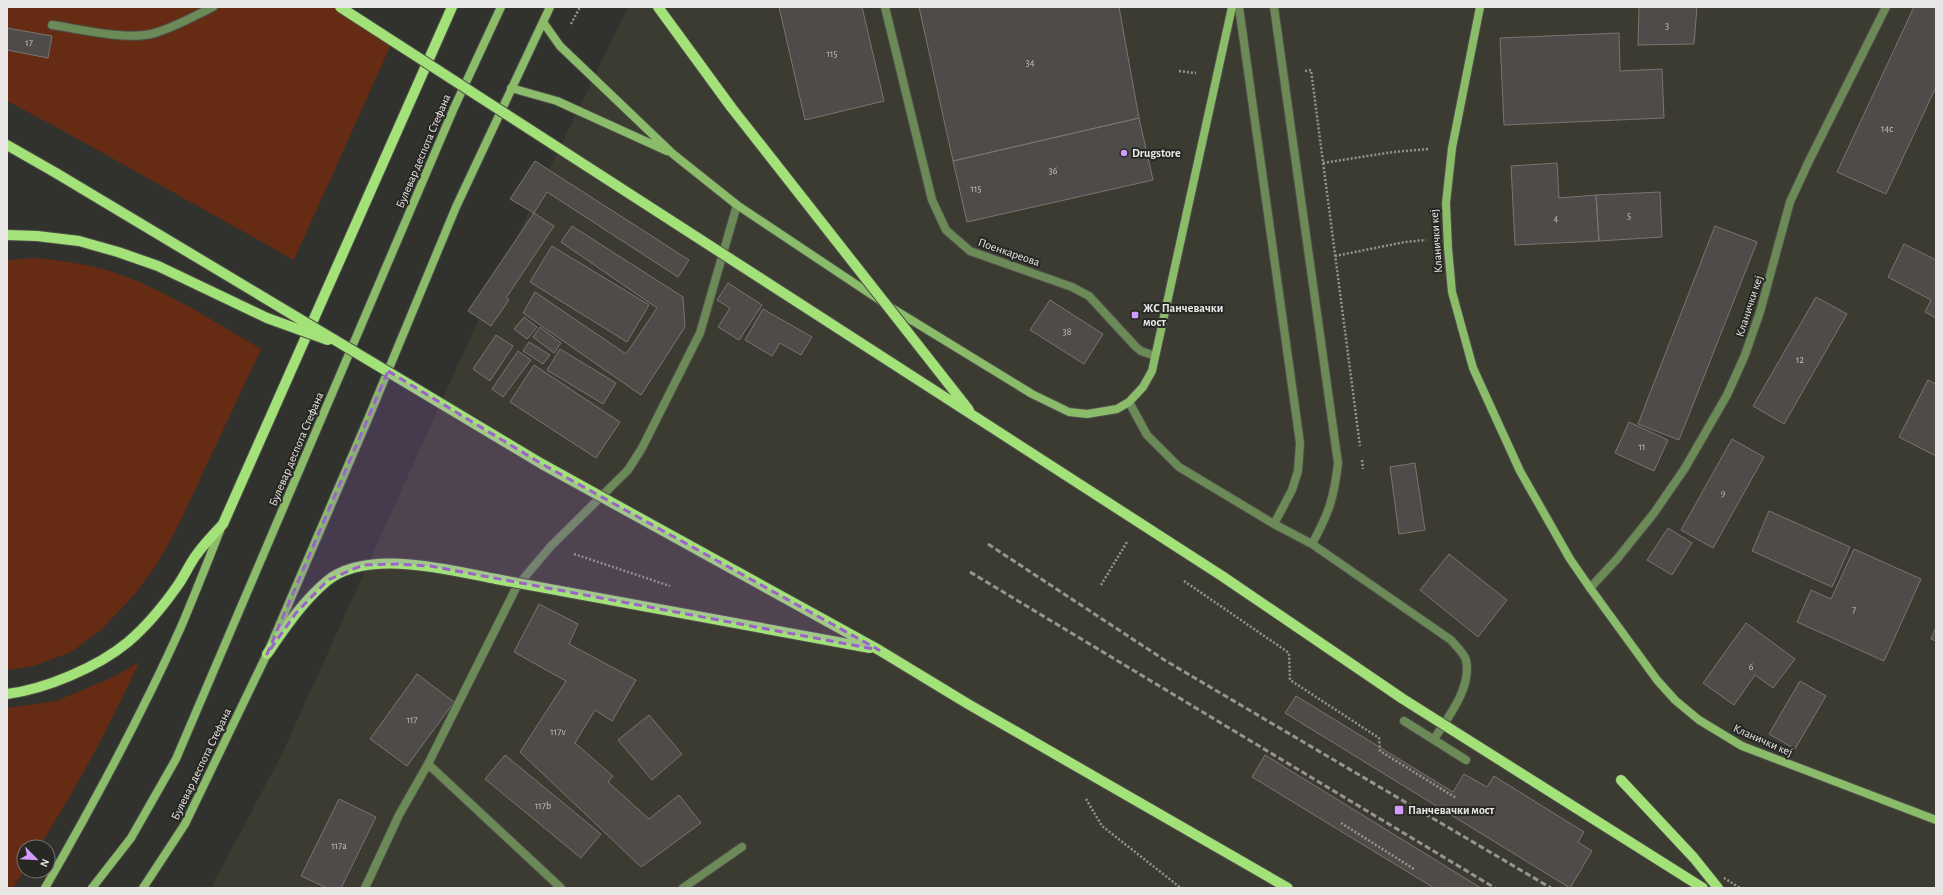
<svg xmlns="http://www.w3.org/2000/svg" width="1943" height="895" font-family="'Alegreya Sans',sans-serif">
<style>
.built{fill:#3c3b31}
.green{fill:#662c13}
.building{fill:#4e4b48;stroke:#787572}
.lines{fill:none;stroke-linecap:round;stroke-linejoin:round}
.lane-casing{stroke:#4e4e4a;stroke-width:10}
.street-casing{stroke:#4e4e4a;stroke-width:10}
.secondary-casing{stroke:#4e4e4a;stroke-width:10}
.primary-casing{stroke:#4e4e4a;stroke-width:12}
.path{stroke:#949491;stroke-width:2.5;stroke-dasharray:2 2;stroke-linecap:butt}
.lane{stroke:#6b8a58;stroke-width:8}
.street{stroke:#6b8a58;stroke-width:8}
.secondary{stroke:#8abc6a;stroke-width:8}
.primary{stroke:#a3e278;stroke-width:10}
.rail{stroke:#959492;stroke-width:3;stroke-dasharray:6 3;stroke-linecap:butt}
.primary-bridge-casing{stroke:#4e4e4a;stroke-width:12;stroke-linecap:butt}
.path-bridge{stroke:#949491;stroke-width:2.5;stroke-dasharray:2 2;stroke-linecap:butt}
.primary-bridge{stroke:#a3e278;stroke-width:10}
.marked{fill:#9c64ca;fill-opacity:0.2;stroke:#9c64ca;stroke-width:3;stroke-dasharray:8 5;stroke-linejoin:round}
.poi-dot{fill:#d39cfc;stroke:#272724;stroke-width:1.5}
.labels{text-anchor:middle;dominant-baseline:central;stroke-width:4;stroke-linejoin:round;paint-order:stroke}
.number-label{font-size:10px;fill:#c2c0be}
.street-label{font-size:12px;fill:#e8e7e5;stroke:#272724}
.poi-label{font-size:12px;font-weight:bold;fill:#e8e7e5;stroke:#272724;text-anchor:start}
</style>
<rect width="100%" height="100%" fill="#31312d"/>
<path class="built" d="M628 7H1936V888H211L282 754 506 259Z"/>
<path class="green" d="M7 7H344L393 40 294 260 60 129 7 101Z
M35 258C65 261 95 265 124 276 173 294 216 323 261 349L178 526 157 564 134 595 102 629 71 652 34 666 7 670V260Z
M139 662C110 726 77 787 39 847H24V871L13 888H7V708L56 701 116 676Z"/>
<path class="building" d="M779 7H862L884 101 805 120Z
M919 7H1119L1139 118 953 161Z
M1639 7H1697L1694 44 1638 45Z
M1914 7H1936V87L1886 194 1837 172Z
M7 28 52 36 48 58 7 50Z
M1619 33 1620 71 1662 69 1664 118 1504 125 1500 38Z
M1139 118 1153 180 967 222 953 161Z
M535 161 689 260 678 277 547 192 534 213 510 199Z
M1557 163 1559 198 1596 195 1599 241 1515 245 1511 166Z
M1660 192 1662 237 1599 241 1596 195Z
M534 213 554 226 506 298 509 300 491 326 468 311Z
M572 226 683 297 685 327 641 395 523 313 535 292 626 354 657 308 561 242Z
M1715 226 1757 242 1679 440 1638 424Z
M1904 244 1936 260V318L1925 312 1931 300 1888 277Z
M552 246 649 305 627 342 530 282Z
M728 283 762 305 739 340 718 327 730 308 717 300Z
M1816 297 1847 314 1784 424 1753 406Z
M1050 300 1103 334 1084 364 1030 330Z
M763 309 812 337 801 355 780 343 772 356 745 340Z
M524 317 537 327 527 339 514 329Z
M540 327 561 343 554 353 533 337Z
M496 335 513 346 490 381 473 369Z
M529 342 550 355 543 364 523 351Z
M560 349 616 383 603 404 547 370Z
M518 351 531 360 503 397 492 389Z
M534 365 620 422 596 458 510 402Z
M1928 380 1936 384V456L1899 437Z
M1629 422 1668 440 1654 471 1615 453Z
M1732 439 1764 457 1713 548 1681 530Z
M1415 463 1425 530 1399 534 1390 467Z
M1769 511 1850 547 1832 587 1752 551Z
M1668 528 1692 543 1672 575 1647 560Z
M1854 549 1921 579 1884 661 1797 622 1811 590 1831 599Z
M1449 554 1507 600 1478 637 1420 590Z
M539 604 578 624 569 644 636 680 612 721 595 710 575 743 613 776 608 782 649 819 679 795 701 823 641 867 520 752 566 681 514 652Z
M1746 623 1795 659 1773 688 1755 675 1734 705 1703 683Z
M1936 627V641L1931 639Z
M417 674 454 702 407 766 370 739Z
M1800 681 1826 696 1795 749 1769 734Z
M1296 696 1453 792 1464 774 1487 787 1494 776 1584 832 1578 842 1592 851 1570 888 1285 713Z
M649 715 682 754 652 780 618 740Z
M505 755 601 834 581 858 485 779Z
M1265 755 1481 888H1434L1252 777Z
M339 799 376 817 341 888H327L301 876Z"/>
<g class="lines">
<defs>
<path id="lane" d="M885 7 932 200 946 230 970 251 1072 287 1089 296 1136 347 1141 351 1155 356
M1239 7 1300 443 1298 471 1292 490 1274 524
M52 25C80 29 124 40 151 34 172 29 194 16 213 7
M1129 402 1147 435 1179 467 1274 524 1312 544C1329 513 1334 498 1338 463L1274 7
M1312 544 1451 640C1455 645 1464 653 1466 660 1472 688 1448 717 1434 739
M1404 721 1466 760
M365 888 399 815 428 764
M561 888 428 764 517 586 551 546 628 470 642 448 700 333 737 205
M683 888 742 847"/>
<path id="street" d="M1590 588 1617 559 1654 513 1685 468 1727 395 1745 355 1760 312 1790 202 1809 161 1886 7"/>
<path id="secondary" d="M1480 7 1452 148 1446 203 1448 248 1452 292 1473 368 1520 471 1570 559 1590 588 1657 680 1675 700 1699 720 1742 746 1936 820
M543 22 560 46 673 154 737 205 881 301
M511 88 557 101 667 151
M890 307 1032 394 1069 412 1087 414 1117 409 1129 402 1143 387 1152 371 1232 7
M45 888C94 803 141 716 181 627 195 594 208 561 221 528
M92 888 131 838 176 759 454 108 501 7
M143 888 185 824 267 654 368 419 456 207 550 7"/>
<path id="primary" d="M658 7 731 107
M7 145 56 173
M7 235 37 236
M267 654C285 628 303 601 327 581 367 548 450 570 496 579
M7 694C46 689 98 667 128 642 147 626 164 605 178 585 185 575 190 563 197 554 205 543 214 534 223 524L452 7
M1621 780 1694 858 1718 888"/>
</defs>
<use href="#lane" class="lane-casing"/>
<use href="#street" class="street-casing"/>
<use href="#secondary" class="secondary-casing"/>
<use href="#primary" class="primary-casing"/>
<path class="path" d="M571 24 580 7
M1179 71 1196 73
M1305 71 1311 70 1360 446
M1323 163 1393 152 1429 149
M1335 256 1405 242 1426 240
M1362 460 1363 469
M574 554 670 586
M1184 581 1289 653 1290 680 1379 738 1380 751 1456 798
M1101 585 1127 542
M1086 799 1102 826 1181 888
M1341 823 1414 869"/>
<use href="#lane" class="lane"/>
<use href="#street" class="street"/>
<use href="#secondary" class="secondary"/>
<use href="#primary" class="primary"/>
<path class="rail" d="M988 544 1166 661 1551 888
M970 572 1495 888"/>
<defs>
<path id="primary-bridge" d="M340 7 1222 576 1403 699 1703 888
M731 107 969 410
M56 173 542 464 879 650 968 704 1288 888
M37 236 79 241 118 252 158 266 267 318 328 340
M496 579 870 648"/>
</defs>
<use href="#primary-bridge" class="primary-bridge-casing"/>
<path class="path-bridge" d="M1724 878 1740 888"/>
<use href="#primary-bridge" class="primary-bridge"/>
</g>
<path class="marked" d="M388 371 542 464 879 650 430 566 397 564 363 565 328 580 296 613 267 654Z"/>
<g class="poi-dot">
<circle cx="1124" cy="153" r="4"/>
<rect x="1131" y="311" width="8" height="8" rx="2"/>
<rect x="1394" y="805" width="10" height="10" rx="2"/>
</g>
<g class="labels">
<g class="number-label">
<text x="1667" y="26">3</text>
<text x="29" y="43">17</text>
<text x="832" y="54">115</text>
<text x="1030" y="63">34</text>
<text x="1887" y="129">14c</text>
<text x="1053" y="171">36</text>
<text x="976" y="189">115</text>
<text x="1629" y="216">5</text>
<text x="1556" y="219">4</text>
<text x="1067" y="332">38</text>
<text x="1800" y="360">12</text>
<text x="1642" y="447">11</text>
<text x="1723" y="493">9</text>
<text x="1854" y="610">7</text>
<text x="1751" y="667">6</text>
<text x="412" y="720">117</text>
<text x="558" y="732">117v</text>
<text x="543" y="806">117b</text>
<text x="339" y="846">117a</text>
</g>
<g class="street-label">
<text transform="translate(423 151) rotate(-67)">Булевар деспота Стефана</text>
<text transform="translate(1436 241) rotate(-94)">Кланички кеј</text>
<text transform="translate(1009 252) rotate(19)">Поенкареова</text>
<text transform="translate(1749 306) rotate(-72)">Кланички кеј</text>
<text transform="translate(296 449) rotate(-67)">Булевар деспота Стефана</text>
<text transform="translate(1763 740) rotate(24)">Кланички кеј</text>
<text transform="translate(201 764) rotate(-64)">Булевар деспота Стефана</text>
</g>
<g class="poi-label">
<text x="1132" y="153">Drugstore</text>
<text x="1143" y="308">ЖС Панчевачки<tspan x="1143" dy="14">мост</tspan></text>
<text x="1408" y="810">Панчевачки мост</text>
</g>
</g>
<rect width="1943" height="895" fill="none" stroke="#e8e7e5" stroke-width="16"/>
<g transform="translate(36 859) rotate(114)"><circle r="19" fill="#272724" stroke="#747471"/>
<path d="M0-3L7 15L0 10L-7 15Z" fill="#d39cfc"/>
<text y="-6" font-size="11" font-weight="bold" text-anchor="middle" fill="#e8e7e5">N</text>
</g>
</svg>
